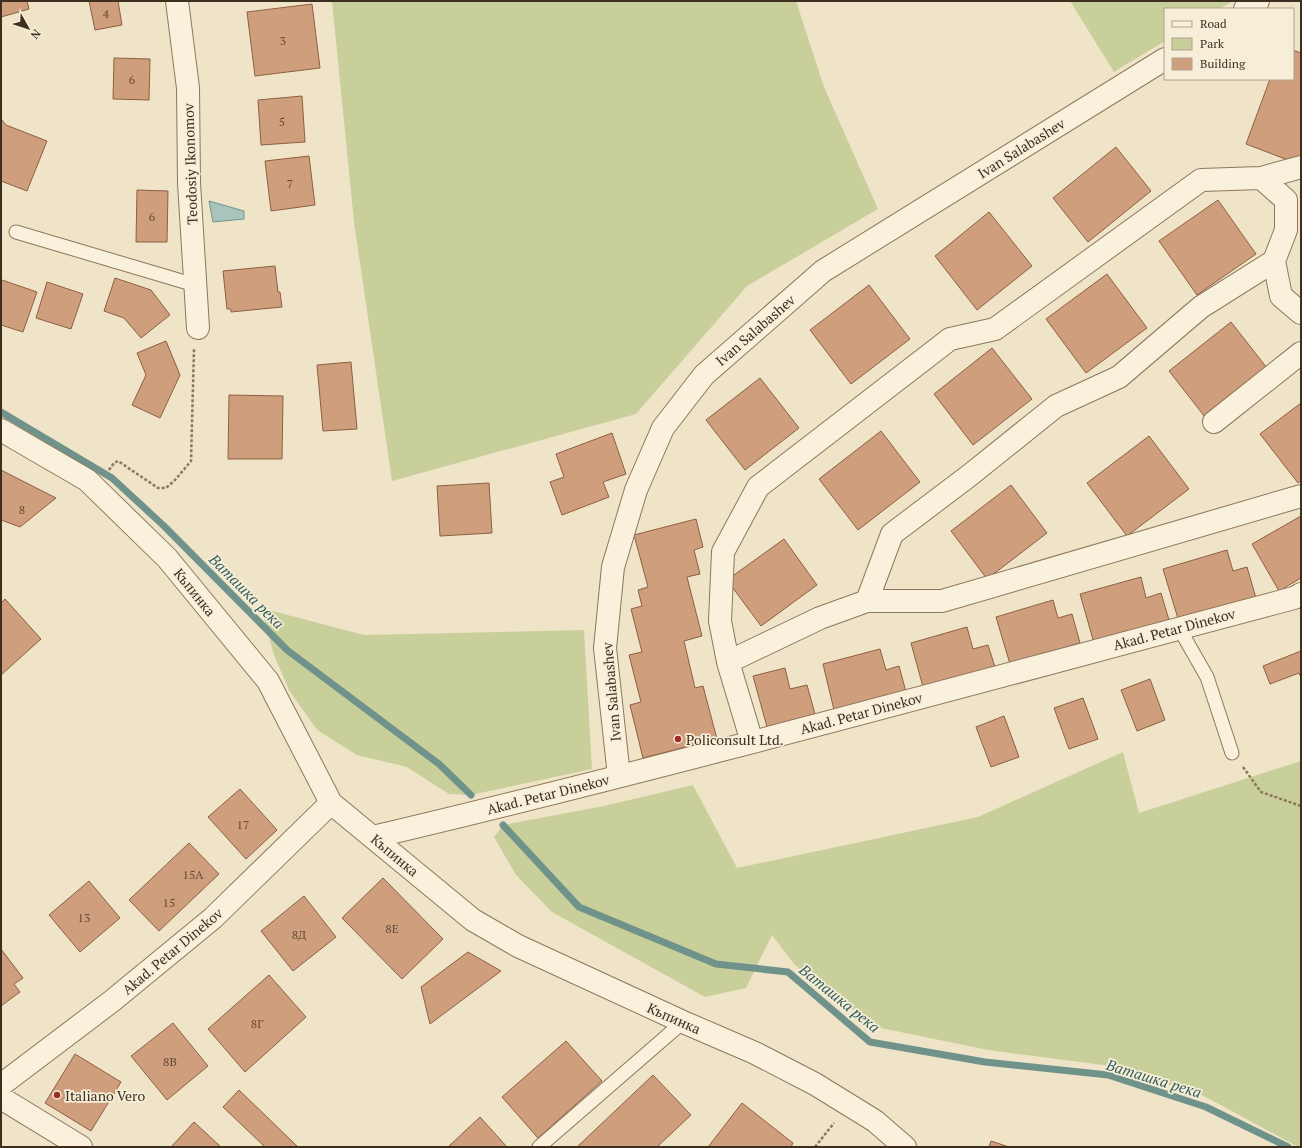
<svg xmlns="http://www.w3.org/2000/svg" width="1302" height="1148" font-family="'PT Serif',serif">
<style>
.green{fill:#c9cf9b}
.water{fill:#a9c4bc;stroke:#6f938a}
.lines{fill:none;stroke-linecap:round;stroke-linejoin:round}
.stream{stroke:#6f938a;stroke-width:7}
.building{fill:#cf9f7d;stroke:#8d5f41}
.service-casing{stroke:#8d765c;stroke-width:15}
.minor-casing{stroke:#8d765c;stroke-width:24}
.path{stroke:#8d765c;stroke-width:2.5;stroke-dasharray:3 2;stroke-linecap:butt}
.service{stroke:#faf1dc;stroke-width:13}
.minor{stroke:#faf1dc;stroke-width:22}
.poi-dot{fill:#9e2a2b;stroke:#f7eed8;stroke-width:1.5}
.labels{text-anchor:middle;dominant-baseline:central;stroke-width:3.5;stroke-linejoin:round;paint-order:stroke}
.number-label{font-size:12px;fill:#624a37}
.street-label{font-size:14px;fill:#3d2e20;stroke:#f7eed8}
.poi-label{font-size:14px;fill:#3d2e20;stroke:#f7eed8;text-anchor:start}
.water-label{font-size:15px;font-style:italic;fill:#2f5d5a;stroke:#f7eed8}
</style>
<rect width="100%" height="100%" fill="#f0e4c8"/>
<path class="green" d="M332 1H796L824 87 878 209 747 286 636 414 392 481 354 222Z
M1070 1H1233L1219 9H1165V41L1114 72Z
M261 608 364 635 584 630 592 769 471 795 449 794 407 767 357 755 317 730 289 690 274 655Z
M1123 752 1139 813 1301 761V1147H1298L1204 1096 1111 1066 988 1050 876 1027 795 965 772 935 746 988 705 997 552 912 516 875 494 837 503 825 604 806 693 785 737 868 978 817Z"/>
<path class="water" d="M209 201 244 211V219L213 222Z"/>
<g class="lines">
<path class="stream" d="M1 412 112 478 164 526 287 650 439 764 471 795
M503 825 579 907 716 964 788 972 870 1042 985 1062 1108 1075 1206 1107 1288 1147"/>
</g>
<path class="building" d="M1 1H27L29 9 1 17Z
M89 1H118L122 25 95 30Z
M312 4 320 68 255 76 247 12Z
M1293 50 1301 53V165L1246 144 1270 79H1293Z
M114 58 150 59 149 100 113 99Z
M302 96 305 142 261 145 258 100Z
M1 119 6 125 47 141 27 191 1 181Z
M1116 147 1151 191 1088 242 1053 198Z
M309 156 315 205 271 211 265 161Z
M137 190 168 191 167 242H136Z
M1218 200 1256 254 1197 295 1159 241Z
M989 212 1032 266 977 310 935 256Z
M275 266 278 292H280L282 307 231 312V309H227L223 271Z
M1107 274 1147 328 1086 373 1046 319Z
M115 278 151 290 170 315 141 338 124 318 104 311Z
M2 280 37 292 23 332 1 325V283Z
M47 282 83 294 71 329 36 318Z
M869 285 910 339 851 384 810 330Z
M1231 322 1267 368 1205 417 1169 371Z
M166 341 180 375 160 418 132 405 146 375 137 353Z
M992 348 1032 399 973 445 934 394Z
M351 362 357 429 323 431 317 365Z
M760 378 799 428 745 470 706 420Z
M229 395 283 396 282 459H228Z
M1301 403V480L1298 483 1260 434Z
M881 431 920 482 858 530 819 479Z
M612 433 626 474 603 482 609 497 562 515 550 482 564 477 556 454Z
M1149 436 1189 489 1127 536 1087 483Z
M1 470 56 498 20 527 1 520Z
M489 483 492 533 440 536 437 486Z
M1011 485 1047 533 987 579 951 531Z
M1301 516V578L1279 591 1252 544Z
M696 519 703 547 694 550 700 574 687 577 702 636 684 641 695 688 703 686 717 739 643 758 630 705 641 702 629 655 642 652 631 609 642 606 638 590 648 587 634 535Z
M784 539 817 585 761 626 727 580Z
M1227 550 1233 571 1247 567 1256 598 1179 622 1163 569Z
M1141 577 1146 598 1161 593 1169 620 1094 643 1080 594Z
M5 599 41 639 1 675V603Z
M1053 600 1058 618 1072 614 1080 643 1010 664 996 617Z
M967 627 973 649 988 645 995 667 923 687 911 643Z
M880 649 886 670 899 666 906 692 834 710 823 664Z
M1301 651V678L1299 673 1270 684 1263 666Z
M785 668 790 689 807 685 815 714 767 727 753 676Z
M1150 679 1165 720 1137 731 1121 690Z
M1083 698 1098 739 1069 749 1054 708Z
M1004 716 1019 757 991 767 976 727Z
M240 789 277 830 246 859 208 817Z
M189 843 219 874 159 931 129 900Z
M383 878 443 939 402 979 342 918Z
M89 881 120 918 80 952 49 915Z
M304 896 336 937 293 971 261 931Z
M1 949 23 978 14 984 20 992 1 1006Z
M468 952 501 971 430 1024 421 987Z
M269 975 306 1017 245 1072 208 1029Z
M173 1023 208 1066 167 1100 131 1056Z
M566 1041 602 1081 538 1138 502 1097Z
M75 1054 121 1082 91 1131 45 1103Z
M653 1075 691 1115 657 1147H577Z
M239 1090 298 1147H265L223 1107Z
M742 1103 793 1143 791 1147H708Z
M480 1117 507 1147H448Z
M194 1122 221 1147H171Z
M991 1141 1009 1147H989Z"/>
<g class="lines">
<defs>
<path id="service" d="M16 232 195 285
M1179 628 1207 677 1232 753
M539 1147 683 1022"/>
<path id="minor" d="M177 1 188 88 189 183 198 328
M1245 9 1258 1
M1261 178 1286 200V230L1274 261 1281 296 1301 313
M1214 422 1301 353
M1 430 87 480 167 558 268 681 331 803 473 920 518 946 683 1022 755 1053 815 1084 875 1121 905 1147
M867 601 892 534 970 475 1056 406 1119 377 1201 307 1274 261
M728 662 820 618 867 601H942L1301 496
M752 742 728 662 720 621 723 552 758 487 950 339 995 329 1201 180 1261 178 1301 167
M619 776 605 648 613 567 636 490 663 428 704 375 823 271 1165 59
M373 837C682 764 988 679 1294 598L1301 594
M1 1085 112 1001 213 918 331 803
M1 1098 81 1147"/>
</defs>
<use href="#service" class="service-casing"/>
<use href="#minor" class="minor-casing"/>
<path class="path" d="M109 470 114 463 118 461 158 488H166L175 480 191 461 194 349
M1243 767 1261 792 1301 806
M815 1147 834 1123"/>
<use href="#service" class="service"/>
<use href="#minor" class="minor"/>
</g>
<g class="poi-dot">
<circle cx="678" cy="739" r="4"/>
<circle cx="57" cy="1095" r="4"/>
</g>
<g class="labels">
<g class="number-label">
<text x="106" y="13">4</text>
<text x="283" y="40">3</text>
<text x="132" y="79">6</text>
<text x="282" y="121">5</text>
<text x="290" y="183">7</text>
<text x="152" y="216">6</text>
<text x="22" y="509">8</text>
<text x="243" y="824">17</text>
<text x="193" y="874">15А</text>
<text x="169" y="902">15</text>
<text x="84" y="917">13</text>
<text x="392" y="928">8Е</text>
<text x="299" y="934">8Д</text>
<text x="257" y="1023">8Г</text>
<text x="170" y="1061">8В</text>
</g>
<g class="street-label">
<text transform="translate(1021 148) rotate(-32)">Ivan Salabashev</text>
<text transform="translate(190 164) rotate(-92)">Teodosiy Ikonomov</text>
<text transform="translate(755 330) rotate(-41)">Ivan Salabashev</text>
<text transform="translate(195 592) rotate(51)">Къпинка</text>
<text transform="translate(1174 629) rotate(-15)">Akad. Petar Dinekov</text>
<text transform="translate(611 692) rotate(-95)">Ivan Salabashev</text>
<text transform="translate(861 713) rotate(-15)">Akad. Petar Dinekov</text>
<text transform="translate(548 794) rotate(-14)">Akad. Petar Dinekov</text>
<text transform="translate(395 855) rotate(40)">Къпинка</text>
<text transform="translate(172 951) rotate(-40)">Akad. Petar Dinekov</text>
<text transform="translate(674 1018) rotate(24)">Къпинка</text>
</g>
<g class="poi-label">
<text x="686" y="739">Policonsult Ltd.</text>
<text x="65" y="1095">Italiano Vero</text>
</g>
<g class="water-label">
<text transform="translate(247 591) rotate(45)">Ваташка река</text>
<text transform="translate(840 998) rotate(39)">Ваташка река</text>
<text transform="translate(1154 1078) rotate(17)">Ваташка река</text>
</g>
</g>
<rect width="1302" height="1148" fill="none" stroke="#3d2e20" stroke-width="4"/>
<rect x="1164" y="8" width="130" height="72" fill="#f7eed8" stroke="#ada18e"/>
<rect x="1172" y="21" width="20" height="6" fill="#faf1dc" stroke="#ada18e"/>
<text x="1200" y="28" font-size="12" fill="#3d2e20">Road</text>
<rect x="1172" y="38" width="20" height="12" fill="#c9cf9b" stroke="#ada18e"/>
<text x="1200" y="48" font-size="12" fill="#3d2e20">Park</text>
<rect x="1172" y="58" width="20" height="12" fill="#cf9f7d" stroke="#ada18e"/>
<text x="1200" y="68" font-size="12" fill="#3d2e20">Building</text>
<g transform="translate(28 28) rotate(129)" stroke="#f7eed8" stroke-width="3" paint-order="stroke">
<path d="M0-3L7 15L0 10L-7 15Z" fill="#3d2e20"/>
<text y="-6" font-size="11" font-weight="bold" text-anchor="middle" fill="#3d2e20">N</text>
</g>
</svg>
